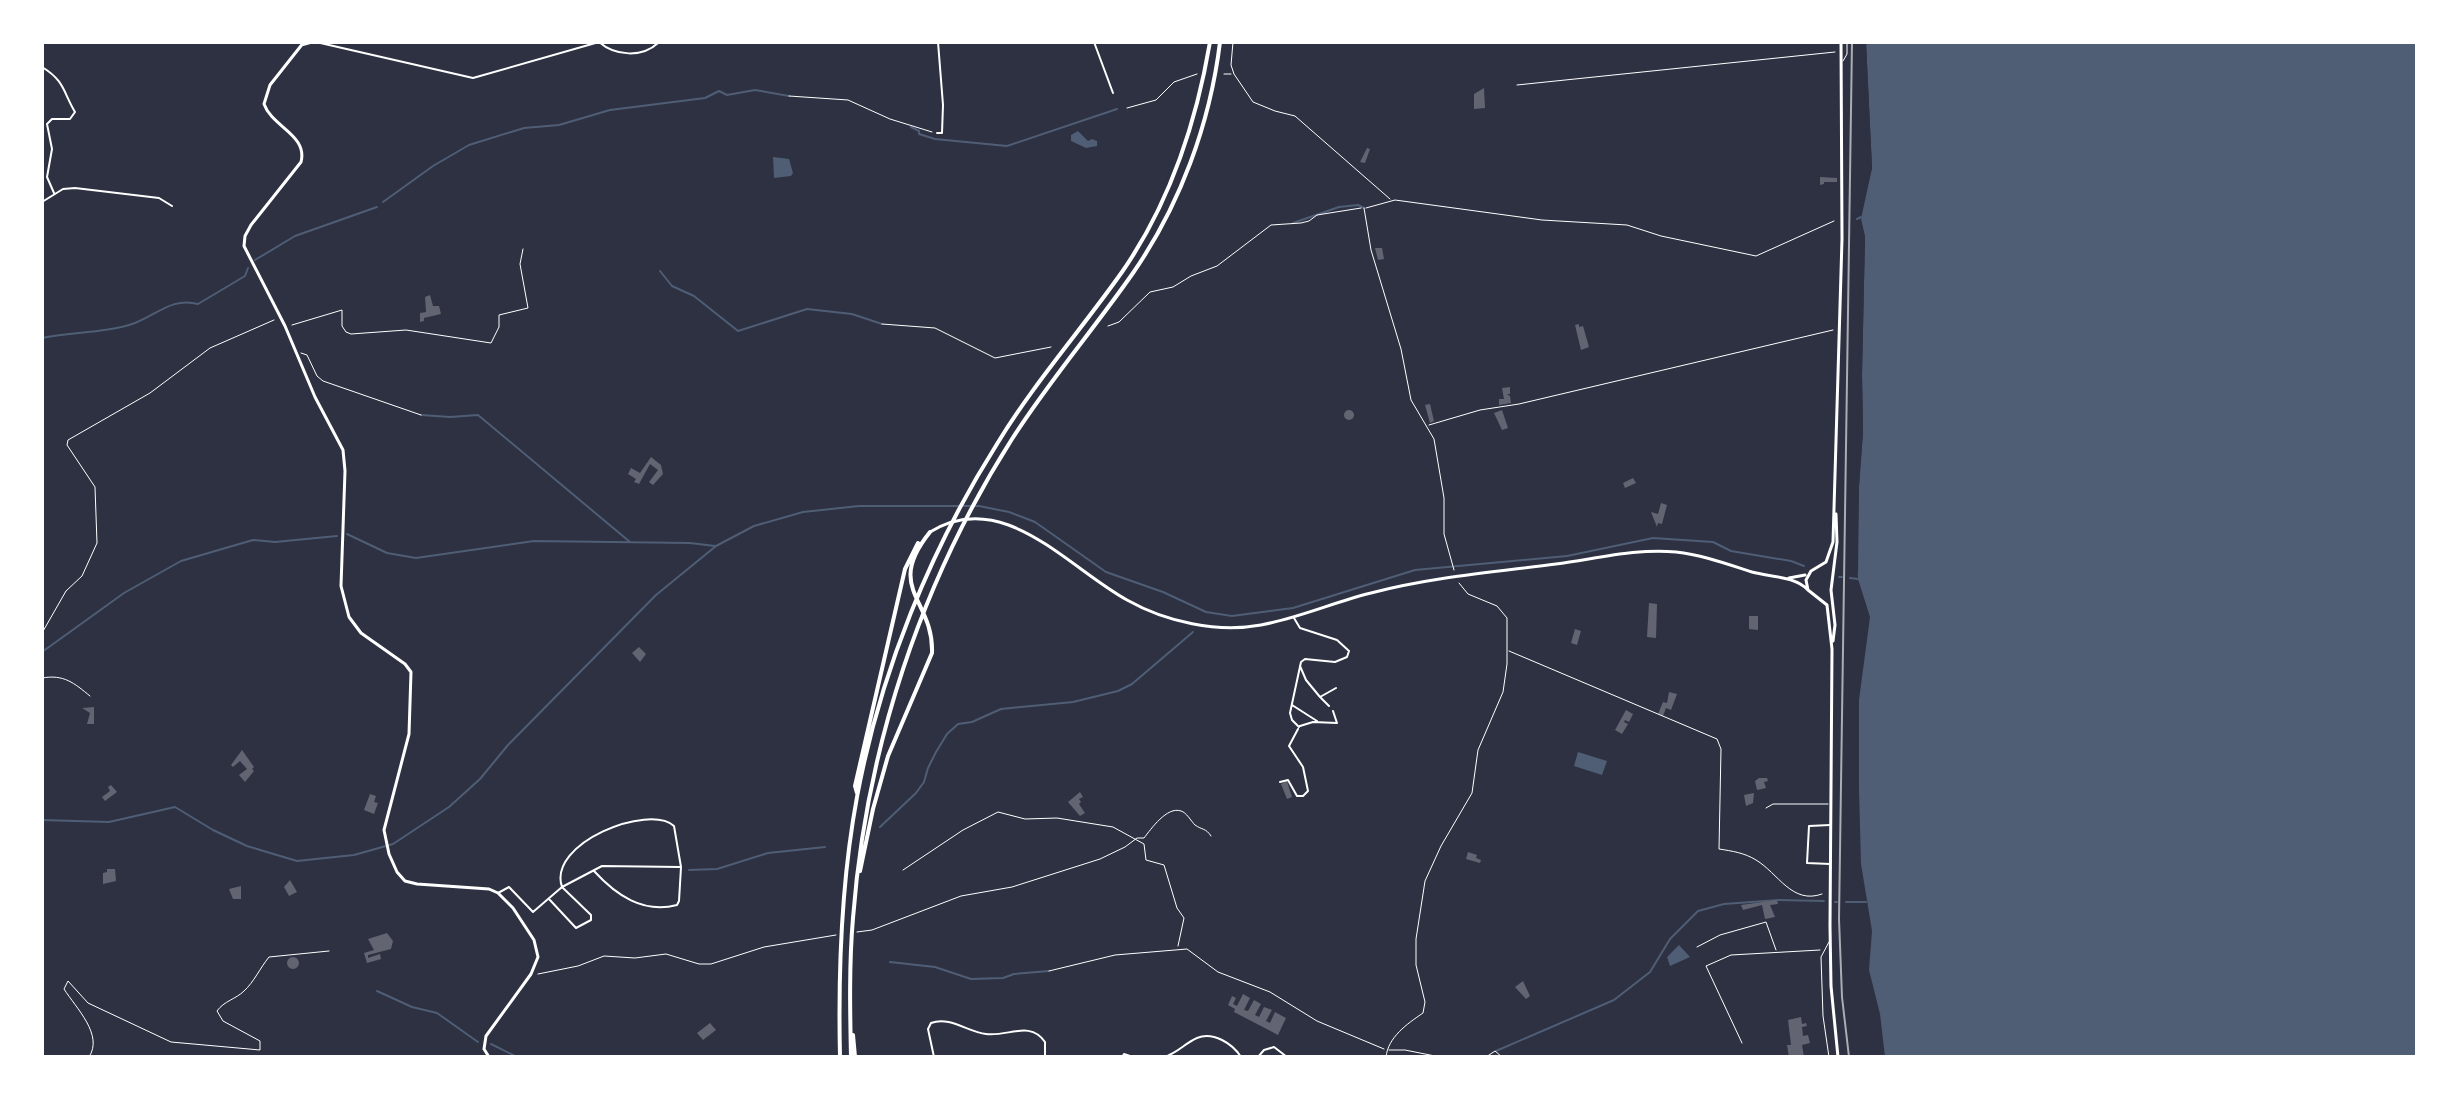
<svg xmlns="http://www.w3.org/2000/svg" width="2459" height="1099" font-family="Rubik,sans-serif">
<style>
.water{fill:#4f5d75}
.pier{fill:#2d3142}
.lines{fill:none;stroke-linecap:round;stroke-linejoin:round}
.stream{stroke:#4f5d75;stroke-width:2}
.building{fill:#626471}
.path{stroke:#fff;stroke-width:1}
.service{stroke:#fff;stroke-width:1}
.minor{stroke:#fff;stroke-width:2}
.tertiary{stroke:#fff;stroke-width:3}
.primary{stroke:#fff;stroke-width:3}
.motorway{stroke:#fff;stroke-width:4}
.rail{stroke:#abadb3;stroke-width:2}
</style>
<rect width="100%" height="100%" fill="#2d3142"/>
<path class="water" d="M1866 42H2417V1057H1885L1880 1014 1869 970 1872 931 1861 864 1859 790V700L1870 617 1858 579 1857 563 1859 486 1863 432 1862 375 1865 237 1861 219 1872 168Z
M1078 131 1088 141 1092 139 1097 141V146L1086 148 1071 141V135Z
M773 157 789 159 793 173 791 176 774 178Z
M1578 752 1607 761 1602 775 1574 766Z
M1679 945 1690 957 1670 966 1667 957Z"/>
<path class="pier" d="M1862 42H1866L1872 168 1860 215 1858 214 1861 195 1868 167Z
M1861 220 1865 237 1862 375 1863 432 1859 486 1858 573 1854 575 1861 238 1857 221Z"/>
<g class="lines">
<path class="stream" d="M911 127 919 131V134L935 139 1007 146 1117 109
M383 202 433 166 469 145 524 128 559 125 610 110 705 98 719 91 727 95 755 90 789 96
M1857 219 1861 217
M1293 223 1339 207 1358 205 1364 208
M255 260 295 236 377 207
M660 271 672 286 694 296 738 331 807 309 852 314 882 324
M42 338C72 332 107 333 135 323 158 314 173 297 198 304L245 276 248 268
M421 415 450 417 478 415 630 542
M347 534 387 553 416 558 534 541 690 543 715 546
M1839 577H1842
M1850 578 1858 579
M42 652 124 593 181 561 253 540 275 542 337 536
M42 820 109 822 175 807 213 830 247 846 297 861 354 855 393 844 449 807 480 779 508 745 656 595 716 546 754 526 803 512 859 506H979L1009 512 1035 522 1106 572 1163 592 1206 612 1232 616 1293 608 1415 570 1567 556 1653 538 1713 542 1731 551 1791 561 1804 566
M880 827 916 793 924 782 928 768 936 752 947 734 958 724 972 722 1001 709 1073 702 1118 691 1132 684 1193 632
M689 870 717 869 768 853 825 847
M1835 902H1837
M1846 902H1866
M890 962 935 967 971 979 1003 978 1014 974 1049 971
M377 991 412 1007 437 1013 478 1042
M491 1044 517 1057
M1496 1051 1614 1000 1650 972 1670 939 1698 911 1724 904 1779 900 1824 901
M538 1057H547"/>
</g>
<path class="building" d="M1484 88 1485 108 1474 109V94Z
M1367 148 1370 149 1365 163 1360 162Z
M1820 177 1837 178V182H1824V184L1820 185Z
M1375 248H1382L1384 259 1378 260Z
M430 295 433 306H439L441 314 424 318V321L420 322V313L426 312 425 297Z
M1579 324V327L1583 326 1589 347 1581 350 1575 325Z
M1510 387V394H1507L1510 396 1511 403 1499 405V399H1504L1502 388Z
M1430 404 1434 421 1430 423 1425 405Z
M1344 415a5 5 0 1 1 10 0a5 5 0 1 1-10 0Z
M1502 410 1508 428 1502 430 1494 413Z
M651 457 661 465 663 474 653 485 649 482 658 470 650 464 639 484 634 482 636 479 628 474 631 468 640 473Z
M1633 478 1636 483 1625 488 1623 483Z
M1661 503 1667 505 1662 524 1658 523 1657 527 1651 512 1658 514Z
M1649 603 1657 604 1656 638 1647 637Z
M1749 616H1758V630L1749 629Z
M1575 629 1581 631 1577 645 1571 643Z
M639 647 646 654 640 662 632 653Z
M1669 692 1677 694 1671 710 1666 708 1663 716 1658 714 1663 702 1667 703Z
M94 707V724H87L90 713 82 708Z
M1626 710 1633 714 1629 722 1625 720 1624 722 1628 724 1622 734 1615 730Z
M242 750 254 767 252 769 254 771 245 782 239 775 247 769 240 761 233 767 231 765Z
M1759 778H1767L1768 781 1764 782 1766 788 1757 790 1755 781Z
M1287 781 1292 797 1287 799 1281 784Z
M111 785 117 792 105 801 102 797 110 791 108 787Z
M1080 792 1083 797 1079 799 1081 802 1079 804 1085 813 1080 816 1068 802Z
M1754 793 1753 803 1746 806 1744 795Z
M370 794 376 796 374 802 378 803 374 814 364 810Z
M1468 852 1477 855 1476 858 1481 860 1480 863 1466 859Z
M107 869H115L116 881 103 884V873L107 872Z
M290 880 297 892 289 896 284 887Z
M241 886V899H233L229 889Z
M1777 900 1778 904 1770 905 1775 917 1765 919 1762 905 1743 910 1741 905Z
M387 933 393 941 391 949 368 955V958L380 954 381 959 367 963 364 953 374 950 368 939Z
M287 963a6 6 0 1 1 12 0a6 6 0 1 1-12 0Z
M1523 981 1530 996 1526 999 1515 987Z
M1243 994 1250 998 1244 1010 1248 1011 1254 1000 1261 1004 1255 1015 1259 1017 1264 1007 1272 1010 1266 1021 1270 1023 1275 1012 1286 1018 1278 1035 1234 1012 1235 1009 1228 1005 1232 996 1236 998 1233 1004 1237 1006Z
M1801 1017 1802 1024 1806 1023 1807 1026 1802 1027 1803 1036 1808 1035 1810 1043 1802 1045 1804 1057H1789L1787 1045H1791L1788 1020Z
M710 1023 716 1030 703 1040 697 1033Z"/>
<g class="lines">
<path class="path" d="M1233 42 1231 65 1234 74 1253 102 1275 111 1295 116 1390 199
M1224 74H1231
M1517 85 1835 52
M789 96 848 100 890 119 932 132
M1127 108 1156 100 1174 82 1197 74
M1364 208 1371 250 1401 349 1411 400 1434 439 1444 498V534L1454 570
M1366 208 1395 200 1542 220 1627 225 1661 236 1756 256 1834 221
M882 324 935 328 995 358 1051 347
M292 325 342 310V326L346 332 351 334 406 330 491 343 499 327V315L528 308 520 264 523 249
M1108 326 1119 322 1150 292 1173 287 1191 276 1217 266 1271 225 1301 223 1309 221 1317 215 1361 208
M301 353 307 355 317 376 323 381 421 415
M1429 425 1480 410 1519 404 1833 330
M42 633 66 591 82 576 97 543 95 487 67 445 68 440 150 393 210 348 274 320
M1509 651 1717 739 1721 749 1719 849C1732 851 1745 853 1756 860 1778 873 1792 905 1822 894
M42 678C64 674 74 683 90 696
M903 870 963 830 998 812 1025 819 1057 818 1113 827 1144 844 1146 860 1164 865 1177 908 1184 918 1178 946
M857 932 872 930 961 896 1012 887 1100 859 1125 847 1137 838H1144C1151 829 1167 806 1181 811 1186 812 1191 821 1195 825 1202 830 1206 828 1211 836
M1697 947 1720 935 1766 922 1776 950
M1049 971 1115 955 1187 949 1218 972 1270 992 1317 1021 1384 1049
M538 974 578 966 604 956 635 958 666 954 699 964H711L764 947 836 935
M1742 1043 1706 966 1731 955 1820 950
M1389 1050H1405L1440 1057
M89 1057C104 1035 76 1008 64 989L68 981 88 1003 171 1042 260 1050V1041L223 1021 217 1011C224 1001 236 999 244 991 254 982 260 968 269 957L329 951
M1386 1057C1388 1037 1407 1024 1423 1013L1425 1002 1416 965V939L1425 881 1441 846 1472 793 1478 750 1503 692 1507 664V618L1497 606 1468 594 1459 583
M1486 1057 1495 1051 1502 1057"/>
<path class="service" d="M1843 61 1847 54V42
M1766 808 1773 804H1828
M1829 942 1821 957 1823 1016 1829 1057"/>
<path class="minor" d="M316 42 473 78 599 42C615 56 642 58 658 43
M1094 42 1113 93
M303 45 314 42
M42 67C65 81 63 92 75 112L70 119H52L47 124 52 149 47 177 54 193
M937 133H942L943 105 938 42
M42 202 63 189 75 188 159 198 172 206
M1294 618 1300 628 1337 640 1349 651 1347 657 1335 662 1305 659 1301 662 1290 713 1292 720 1299 727
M1300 666 1306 680 1320 697 1336 688
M1321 698 1329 706
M1292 705 1317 721
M1300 726 1313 722 1337 723 1333 711
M1280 782 1288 780 1297 796H1303L1308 791 1303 767 1289 746 1298 729
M1830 825 1809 826 1807 863 1830 864
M562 887C547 843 649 803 674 826L681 867 679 901 677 905C643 914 616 895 594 871
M498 893 509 887 533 912 562 887 602 866 680 867
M549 899 576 928 591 920V915L562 887
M934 1057 928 1029 931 1023C950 1016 968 1032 986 1034 1008 1037 1030 1020 1045 1042V1057
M1122 1057 1124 1054 1133 1057
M1164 1057C1178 1053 1185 1043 1197 1038 1213 1031 1233 1044 1241 1057
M1258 1057 1264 1050 1274 1047 1287 1057"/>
<path class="tertiary" d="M304 42 270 85 264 104C272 127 308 135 301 162L251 225 245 236 244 246 285 326 315 397 343 450 345 471 341 586 349 617 361 633 405 664 411 672 409 734 384 830 389 854 397 872 405 881 417 884 489 889 498 893 513 908 534 940 538 957 531 974 486 1036 484 1049 489 1057"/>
<path class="primary" d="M930 532C1003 487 1067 567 1127 600 1166 622 1217 633 1261 625 1299 618 1334 602 1371 593 1433 577 1494 572 1556 564 1595 559 1637 548 1676 552 1703 555 1727 564 1752 572 1770 577 1795 576 1808 590
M1789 578 1805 575
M1833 641 1835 625 1831 590 1837 542 1836 514
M1832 649 1827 605 1808 590 1806 580 1811 571 1826 562 1833 542 1842 239 1841 42
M1832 649 1830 926 1831 986 1838 1057"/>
<path class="motorway" d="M857 793 855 786 905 569 918 543
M860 871 873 809 888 756 932 653C934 599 884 589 930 532
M853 1035 855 1057
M840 1057C838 970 841 883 857 797 880 673 930 550 997 444 1034 383 1081 330 1122 272 1170 203 1196 124 1210 42
M851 1057C850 1011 849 964 853 918 866 748 921 582 1012 439 1049 381 1094 329 1133 273 1180 205 1210 124 1220 42"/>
<path class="rail" d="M1849 1057 1842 997 1839 919 1852 42"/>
</g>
<rect width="2459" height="1099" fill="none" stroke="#ffffff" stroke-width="88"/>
</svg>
